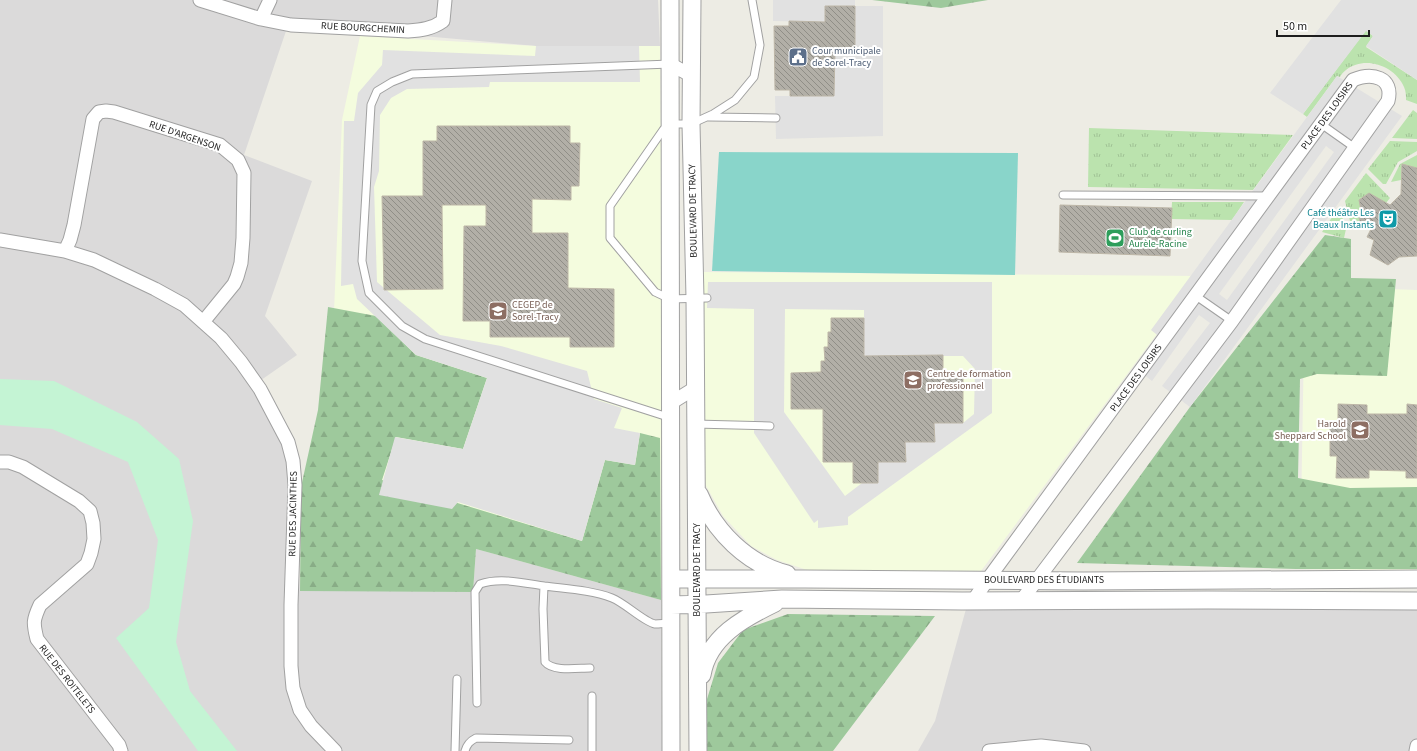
<svg xmlns="http://www.w3.org/2000/svg" width="1417" height="751" font-family="'Source Sans 3',sans-serif">
<style>
.residential{fill:#dbdada}
.education{fill:#f4fcde}
.grass{fill:url(#grass-tufts)}
.forest{fill:url(#forest-firs)}
.park{fill:#c4f4d4}
.pitch{fill:#89d5ca}
.parking{fill:#e1e1e1;fill-rule:evenodd}
.building{fill:url(#building-back-hatch);stroke:#bdb6a7}
.lines{fill:none;stroke-linecap:round;stroke-linejoin:round}
.service-casing{stroke:#a1a1a1;stroke-width:9}
.minor-casing{stroke:#a1a1a1;stroke-width:15}
.tertiary-casing{stroke:#a1a1a1;stroke-width:19}
.service{stroke:#fff;stroke-width:7}
.minor{stroke:#fff;stroke-width:13}
.tertiary{stroke:#fff;stroke-width:17}
.labels{text-anchor:middle;dominant-baseline:central;stroke-width:4;stroke-linejoin:round;paint-order:stroke}
.street-label{font-size:10px;fill:#1d1d1d;stroke:#fff}
.service-label{font-size:10px;fill:#4e5e75;stroke:#fff;text-anchor:start}
.culture-label{font-size:10px;fill:#0d838f;stroke:#fff;text-anchor:end}
.leisure-label{font-size:10px;fill:#27864d;stroke:#fff;text-anchor:start}
.education-label{font-size:10px;fill:#785e54;stroke:#fff;text-anchor:start}
</style>
<defs>
<pattern id="grass-tufts" width="24" height="20" patternUnits="userSpaceOnUse"><rect width="24" height="20" fill="#bbe3ae"/><path d="M3 7l-1-3M5 7V3M7 7l1-3M15 17l-1-3M17 17v-4M19 17l1-3" fill="none" stroke="#a0c295"/></pattern>
<pattern id="forest-firs" width="22" height="20" patternUnits="userSpaceOnUse"><rect width="22" height="20" fill="#9ec99c"/><path d="M5 1l3.5 6h-7zM16 11l3.5 6h-7z" fill="#88ac86"/></pattern>
<pattern id="building-back-hatch" width="6" height="6" patternUnits="userSpaceOnUse"><rect width="6" height="6" fill="#b2afa7"/><path d="M-1 5l2 2M0 0l6 6M5-1l2 2" fill="none" stroke="#908e87"/></pattern>
</defs>
<rect width="100%" height="100%" fill="#edece4"/>
<path class="residential" d="M0 0H658L660 46H536L423 36H360L286 31 244 155 312 181 265 316 297 355 254 385 292 461 300 591H473L476 549 661 600 662 751H0Z
M1417 607V751H918L935 721 966 609Z"/>
<path class="education" d="M360 36 536 46H660L665 589 326 503 342 120Z
M702 272 1200 276 981 571H810L777 560 751 546 723 516 705 484Z
M1305 286 1417 290V571L1300 569Z"/>
<path class="grass" d="M1366 30 1373 36 1366 47 1417 80V104L1406 100C1406 96 1406 91 1404 87 1395 66 1365 55 1346 70 1343 72 1341 75 1340 77L1337 76 1307 117 1303 114Z
M1413 110 1417 113V139L1392 138Z
M1089 128 1293 135 1253 190 1088 187Z
M1390 141 1417 142V151L1398 162 1386 184H1383L1368 169Z
M1417 155V168L1402 164 1401 180 1391 182 1400 164Z
M1366 173 1390 198 1386 203 1369 194 1359 200 1361 210 1358 214 1361 225 1359 227 1351 225 1345 201Z
M1172 202H1244L1232 220 1171 219Z
M1339 207 1346 229 1344 238 1322 232Z"/>
<path class="forest" d="M872 0H988L941 8Z
M1325 235 1351 239V278L1396 279 1387 376 1317 374 1300 379 1298 478 1350 488 1417 487V569H1296L1077 563 1190 407Z
M328 307 376 316 416 355 487 378 463 449 396 437 382 480 582 541 605 460 635 465 640 433 660 438 661 600 476 549 473 592 300 591 301 487 318 410Z
M788 614 935 616 833 751H702L704 709 718 663 743 630Z"/>
<path class="park" d="M0 379 54 381 137 422 179 459 193 521 176 642 190 691 237 751H198L116 638 149 608 158 540 128 462 52 429 0 425Z"/>
<path class="pitch" d="M719 152 1018 153 1015 275 712 271Z"/>
<path class="parking" d="M773 0H855V6H883V136L776 139 775 96H834L835 50 855 49V7L826 6 825 22 773 21Z
M1341 0H1417V80L1366 46 1373 36 1366 31 1303 114 1270 93Z
M536 46H639L640 82H490L489 87 407 89 391 98 380 115 379 171 374 187 377 282 440 335 501 346 587 371 594 399 622 408 614 428 640 433 635 465 605 460 582 541 458 502 452 509 379 495 395 437 463 449 487 378 416 355 357 299 353 284 341 286 344 121H354L358 93 382 65 383 50 535 56Z
M1337 76 1402 116 1190 407 1162 386 1210 323 1199 315 1152 381 1143 374 1166 342 1151 330ZM1326 146 1334 152 1227 300 1219 294Z
M708 282H992V413L848 517V525L818 528V520L814 523 754 433V309L707 308ZM785 309 864 310V356H963L975 369 974 414 963 423H934L935 442H905V462H878V483H862L845 496 784 412Z"/>
<path class="building" d="M825 6H855V50H835L834 96H790V90H775L774 26H789V21L825 22Z
M437 126H570V143H580L579 186H571V200L532 199V233H568V288L614 289V347H570V337H490V321H463L464 226H486V205H442L443 289 384 290 382 196H423V141H437Z
M1402 164 1417 168V256L1399 257 1388 265 1370 255 1374 240 1367 237 1372 227 1361 225 1358 214 1361 210 1359 200 1369 193 1390 205 1401 194Z
M1060 205 1172 208 1170 256 1059 252Z
M831 318H864V356L943 355V378H963V423H934L935 442H905L906 462H878V483H853V462H823V409H791V373L821 372V361H825L824 347H828V332H831Z
M1338 404 1367 405V414H1407V404L1417 405V478H1406V471L1369 470V478H1336L1337 456H1330V425H1338Z"/>
<g class="lines">
<defs>
<path id="service" d="M670 64 412 74 392 82 377 91 371 105 362 261 369 293 402 326 425 339 671 418
M709 117 776 118
M1321 124 1355 148
M1063 195 1268 196
M1196 296 1232 321
M707 298 670 299 655 292 610 238V206L663 130 669 124H691L713 114 735 100 754 77 760 45 752 0
M695 424 770 426
M590 668C578 668 553 672 545 662L543 609 544 586C567 589 591 590 612 598 625 603 644 622 655 624 660 624 666 623 671 623
M477 703 475 592 480 584C500 577 524 583 544 586
M455 751 457 679
M465 751C467 744 470 741 476 738L569 740
M592 751V696"/>
<path id="minor" d="M200 0 261 19 291 25 408 31C421 30 432 29 443 21L445 0
M261 19 270 0
M670 64 692 76
M0 240 65 251 94 260 155 289 184 305 221 338 241 362 260 389 288 442 293 461 295 485 291 605V666L293 688 300 710 311 726 335 751
M65 251 70 240 74 225 93 119 99 112 106 111 114 112 220 145 238 160 244 173 243 238 241 263 237 277 234 284 203 322
M671 403 695 388
M0 462H9L23 467 79 501 90 511 93 523 94 539 91 553 87 564 40 605C33 620 33 623 37 639L119 745 121 751
M973 601 988 579 1353 80C1372 72 1394 77 1388 101L1232 321 1021 601
M989 751 1041 746 1084 751
M1416 751 1417 746"/>
<path id="tertiary" d="M670 0 671 751
M692 0 691 124 695 298 698 751
M699 494C715 532 747 564 787 574
M671 579H805L1083 581 1417 579
M671 605 706 604 782 599 962 601 1208 600 1417 601
M702 675C708 637 744 618 775 603"/>
</defs>
<use href="#service" class="service-casing"/>
<use href="#minor" class="minor-casing"/>
<use href="#tertiary" class="tertiary-casing"/>
<use href="#service" class="service"/>
<use href="#minor" class="minor"/>
<use href="#tertiary" class="tertiary"/>
</g>
<defs>
<symbol id="civic-square" viewBox="-11 -11 22 22"><rect x="-9" y="-9" width="18" height="18" rx="4" fill="#5c6f8a" stroke="#fff"/><path d="M-.6-6.5H3V-4.5H.6V-3L4-1V1h2V6H-6V1h2V-1L-.6-3ZM-1.2 2.5V6h2.4V2.5Z" fill="#fff"/></symbol>
<symbol id="theatre-square" viewBox="-11 -11 22 22"><rect x="-9" y="-9" width="18" height="18" rx="4" fill="#0f9aa8" stroke="#fff"/><path d="M-5-5.5Q0-4 5-5.5V0Q5 5 0 6Q-5 5-5 0ZM-3.3-2.5H-1v1.5H-3.3ZM1-2.5H3.3v1.5H1ZM-2.8 1Q0 5.5 2.8 1Z" fill="#fff"/></symbol>
<symbol id="stadium-square" viewBox="-11 -11 22 22"><rect x="-9" y="-9" width="18" height="18" rx="4" fill="#2e9e5b" stroke="#fff"/><path d="M0-5a6.5 5 0 1 0 0 10a6.5 5 0 1 0 0-10ZM-3.5-1.8h7v3.6h-7Z" fill="#fff"/></symbol>
<symbol id="university-square" viewBox="-11 -11 22 22"><rect x="-9" y="-9" width="18" height="18" rx="4" fill="#8d6e63" stroke="#fff"/><path d="M0-5L7-2L0 1L-7-2ZM-4 1L0 2.5L4 1V4Q0 6-4 4Z" fill="#fff"/></symbol>
<symbol id="school-square" viewBox="-11 -11 22 22"><rect x="-9" y="-9" width="18" height="18" rx="4" fill="#8d6e63" stroke="#fff"/><path d="M0-5L7-2L0 1L-7-2ZM-4 1L0 2.5L4 1V4Q0 6-4 4Z" fill="#fff"/></symbol>
</defs>
<g fill-rule="evenodd">
<use href="#civic-square" x="787" y="46" width="22" height="22"/>
<use href="#theatre-square" x="1377" y="208" width="22" height="22"/>
<use href="#stadium-square" x="1104" y="227" width="22" height="22"/>
<use href="#university-square" x="487" y="300" width="22" height="22"/>
<use href="#school-square" x="902" y="369" width="22" height="22"/>
<use href="#school-square" x="1349" y="419" width="22" height="22"/>
</g>
<g class="labels">
<g class="street-label">
<text transform="translate(363 28) rotate(3)">RUE BOURGCHEMIN</text>
<text transform="translate(1327 116) rotate(-54)">PLACE DES LOISIRS</text>
<text transform="translate(185 136) rotate(19)">RUE D'ARGENSON</text>
<text transform="translate(693 211) rotate(-91)">BOULEVARD DE TRACY</text>
<text transform="translate(1136 378) rotate(-54)">PLACE DES LOISIRS</text>
<text transform="translate(293 514) rotate(-89)">RUE DES JACINTHES</text>
<text transform="translate(697 570) rotate(-90)">BOULEVARD DE TRACY</text>
<text x="1044" y="580">BOULEVARD DES ÉTUDIANTS</text>
<text transform="translate(67 679) rotate(52)">RUE DES ROITELETS</text>
</g>
<g class="service-label">
<text x="812" y="51">Cour municipale<tspan x="812" dy="12">de Sorel-Tracy</tspan></text>
</g>
<g class="culture-label">
<text x="1374" y="213">Café théâtre Les<tspan x="1374" dy="12">Beaux Instants</tspan></text>
</g>
<g class="leisure-label">
<text x="1129" y="232">Club de curling<tspan x="1129" dy="12">Aurèle-Racine</tspan></text>
</g>
<g class="education-label">
<text x="512" y="305">CEGEP de<tspan x="512" dy="12">Sorel-Tracy</tspan></text>
<text x="927" y="374">Centre de formation<tspan x="927" dy="12">professionnel</tspan></text>
<text x="1346" y="424" text-anchor="end">Harold<tspan x="1346" dy="12">Sheppard School</tspan></text>
</g>
</g>
<path d="M1277 30v6h92v-6" fill="none" stroke="#1d1d1d" stroke-width="2"/>
<text x="1283" y="30" font-size="12" fill="#1d1d1d" stroke="#ffffff" stroke-width="3" paint-order="stroke">50 m</text>
</svg>
